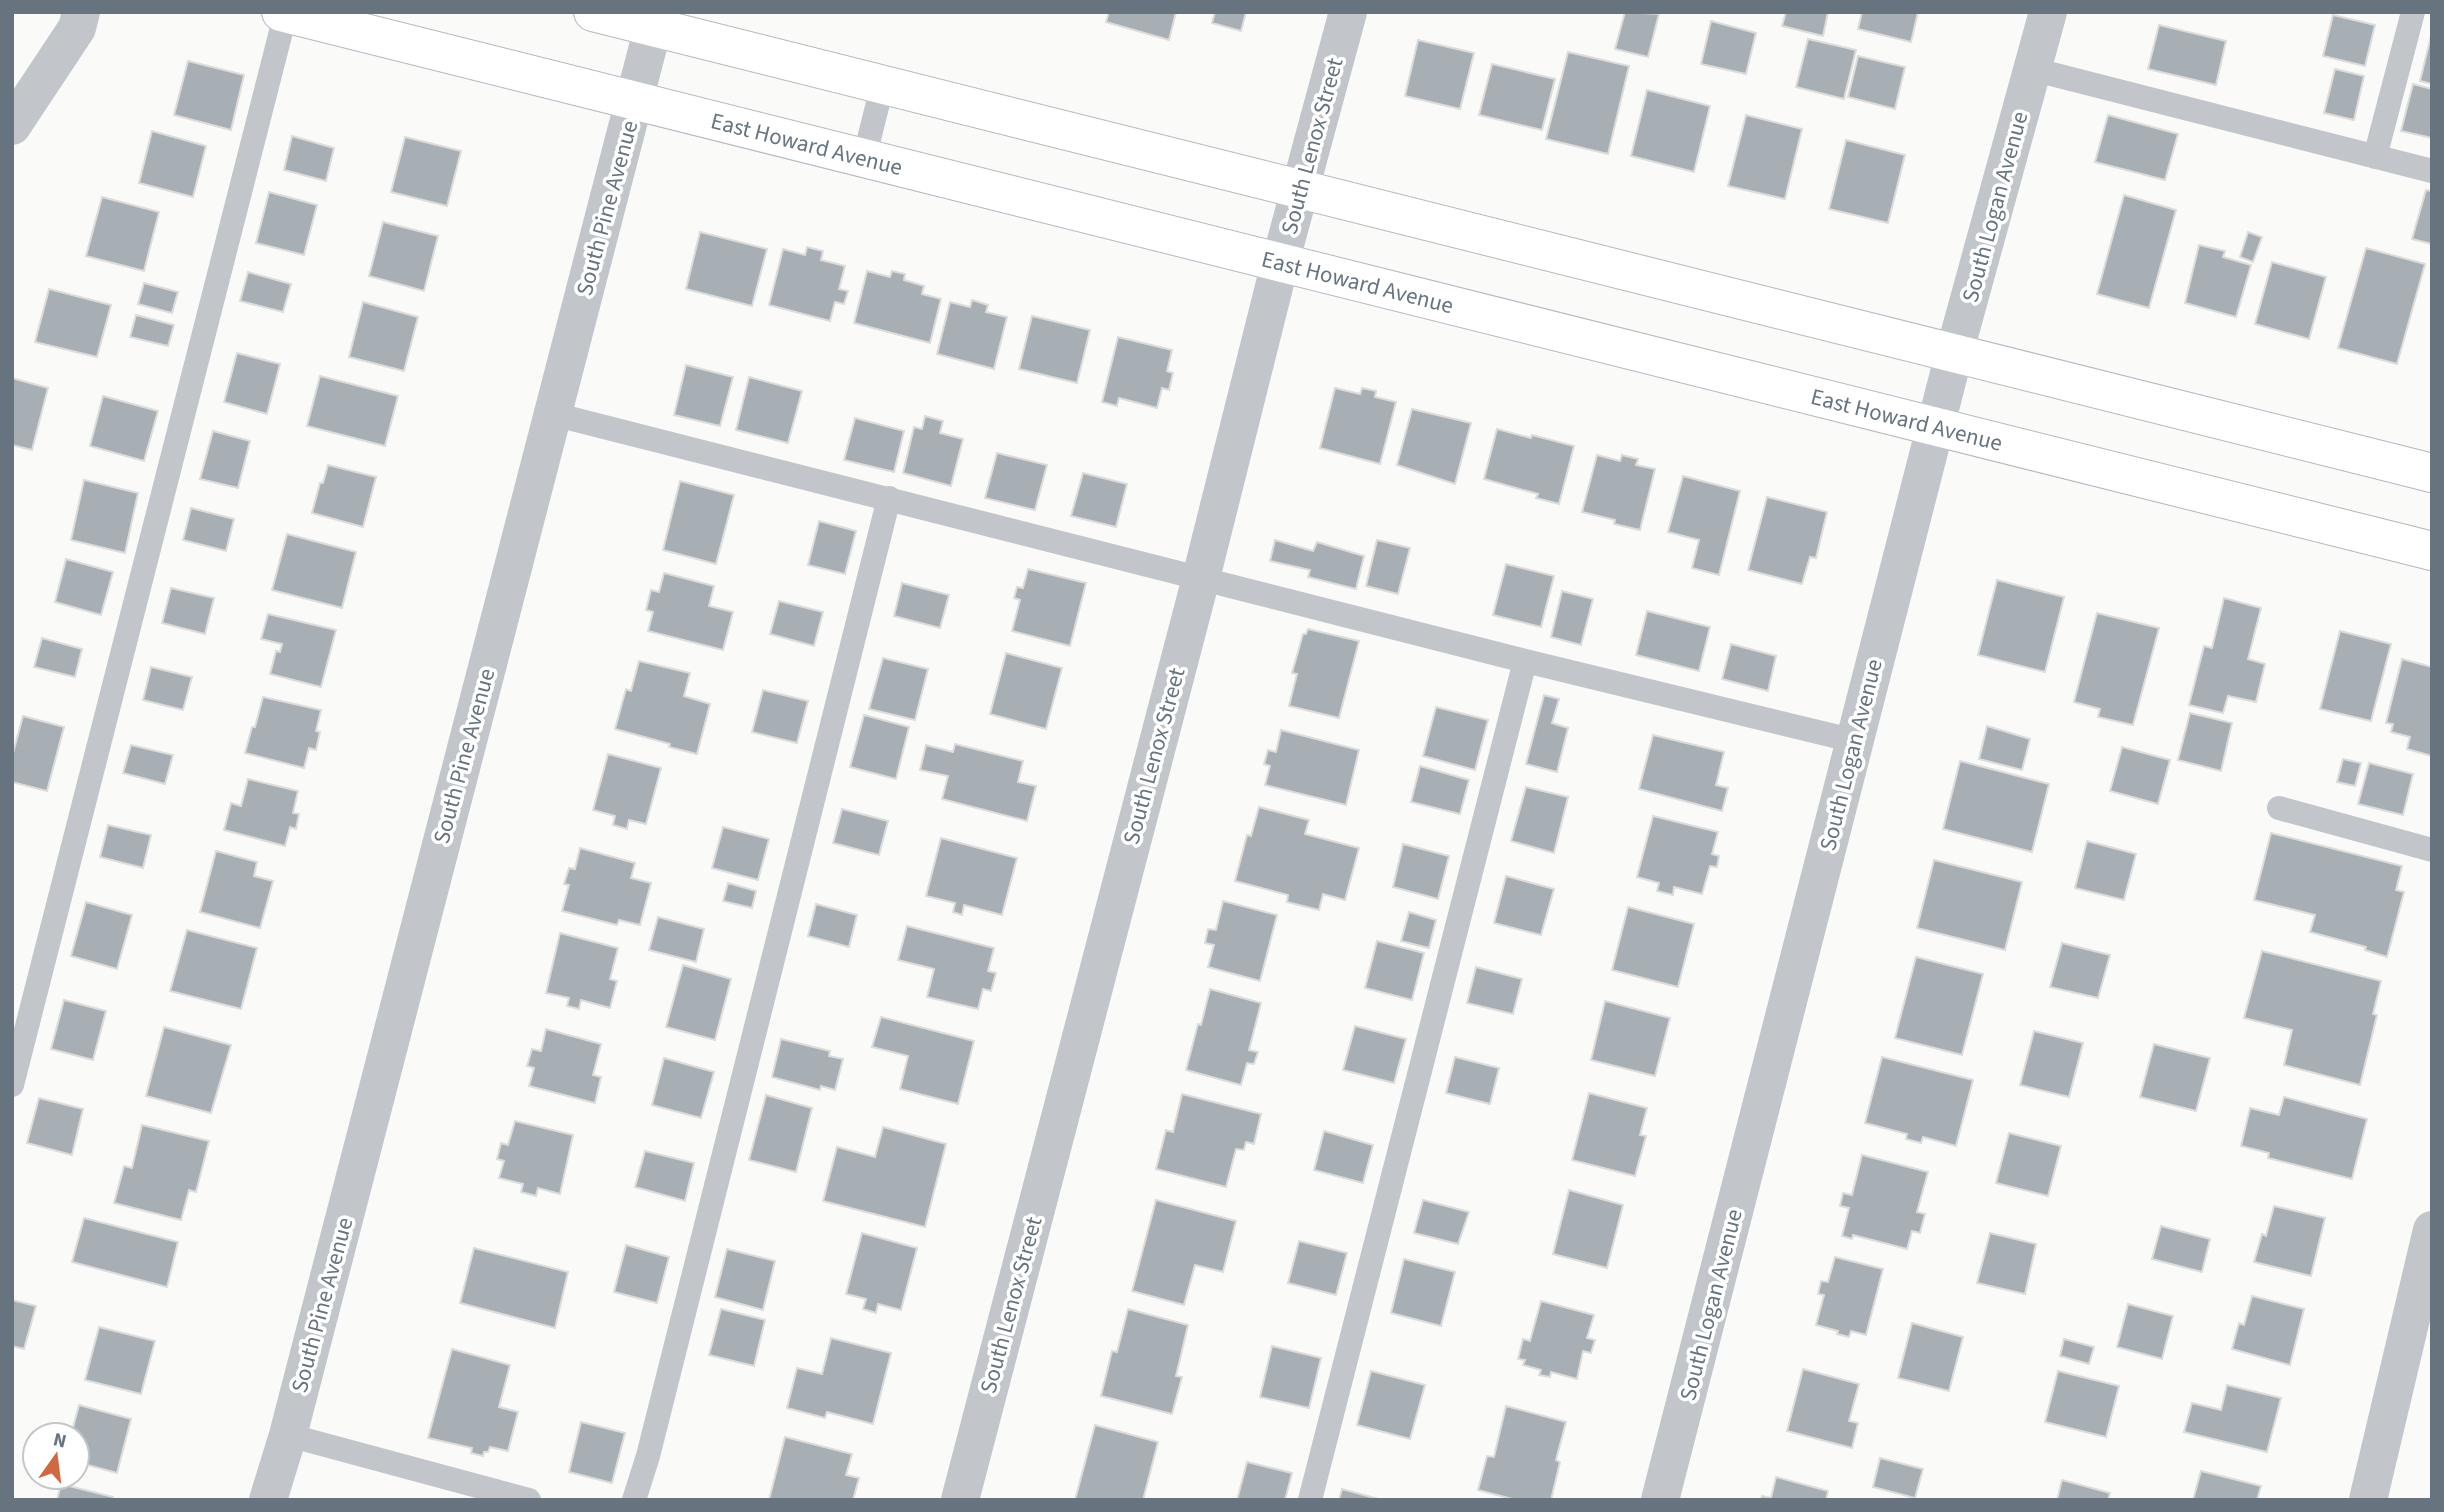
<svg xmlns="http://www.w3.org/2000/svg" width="2444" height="1512" font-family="'Source Sans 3',sans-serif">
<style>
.building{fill:#a7aeb4;stroke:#dcdcda;stroke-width:2}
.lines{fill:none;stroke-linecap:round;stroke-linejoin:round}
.secondary-casing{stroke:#b4b9be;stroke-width:40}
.service{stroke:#c2c5c9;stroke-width:24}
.minor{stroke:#c2c5c9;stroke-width:38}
.secondary{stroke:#fff;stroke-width:38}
.labels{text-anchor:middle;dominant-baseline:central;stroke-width:7;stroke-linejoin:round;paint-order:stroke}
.street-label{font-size:23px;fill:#677480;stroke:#fff}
</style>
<rect width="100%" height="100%" fill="#fafaf8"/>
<path class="building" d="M1109 12H1176L1169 40 1106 22Z
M1215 12H1246L1241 31 1212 23Z
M1625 12 1659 14 1648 57 1615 49Z
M1786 12H1828L1823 36 1782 26Z
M1862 12H1918L1911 42 1858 29Z
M2333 15 2375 25 2365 66 2323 56Z
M1711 21 1756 33 1746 74 1701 64Z
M2159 25 2226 41 2216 85 2148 69Z
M2431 36H2432V84L2420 81Z
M1808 39 1856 50 1844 99 1796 87Z
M1418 40 1474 53 1460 109 1405 96Z
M1568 52 1629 66 1608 154 1546 139Z
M1858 56 1905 67 1895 109 1848 97Z
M188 61 244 75 231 130 174 115Z
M1492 64 1555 79 1542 130 1479 115Z
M2335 69 2364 76 2354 120 2324 113Z
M2413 84 2432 89V138L2401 131Z
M1647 90 1710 106 1694 172 1631 156Z
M1746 115 1802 129 1785 199 1728 186Z
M2108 115 2178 134 2165 180 2095 162Z
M152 131 206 146 193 197 139 183Z
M292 136 334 148 326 181 284 170Z
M405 137 461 151 447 206 391 192Z
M1846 140 1905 155 1888 223 1829 209Z
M2426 190 2432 191V244L2412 239Z
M269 192 317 205 304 255 256 243Z
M2124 195 2176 210 2149 308 2097 294Z
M102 197 159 212 144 271 86 256Z
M383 222 438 236 424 291 369 276Z
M700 232 767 249 752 306 686 289Z
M2248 232 2262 237 2253 262 2240 257Z
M2199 245 2225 251 2223 257 2251 265 2236 317 2185 303Z
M807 247 823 251 821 260 845 266 839 289 848 291 844 304 835 302 830 321 769 305 783 249 805 255Z
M2366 248 2425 264 2397 364 2338 348Z
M2272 262 2326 277 2309 339 2255 324Z
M867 271 890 277 892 271 905 274 904 280 924 286 922 294 941 299 930 343 854 323Z
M248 272 291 284 283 312 240 301Z
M144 283 178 292 172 313 138 304Z
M49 289 111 305 97 357 35 342Z
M972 300 988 305 986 312 1007 317 994 369 937 354 950 302 970 307Z
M363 302 418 317 404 371 349 357Z
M136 315 174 325 168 346 130 337Z
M1032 316 1090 330 1077 383 1019 369Z
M1118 337 1172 350 1167 371 1173 373 1169 390 1162 388 1157 408 1119 398 1117 406 1102 402Z
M237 353 280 364 267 414 224 402Z
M686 365 733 377 720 426 674 415Z
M320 376 398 396 385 446 307 426Z
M749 377 802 391 788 443 736 430Z
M12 378 48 388 32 450 12 445Z
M1335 388 1360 394 1362 388 1376 391 1375 397 1396 402 1380 464 1320 448Z
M103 396 158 411 144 461 90 446Z
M1412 409 1471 423 1455 484 1397 465Z
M925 416 943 421 940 433 963 439 951 486 903 473 914 427 922 429Z
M855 418 904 431 894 472 844 460Z
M1497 429 1531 438 1532 435 1574 446 1559 504 1536 498 1538 494 1484 479Z
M213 431 250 441 238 488 200 479Z
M997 453 1047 465 1035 510 985 498Z
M1597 455 1620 461 1622 455 1638 459 1636 465 1655 469 1640 530 1614 524 1615 520 1582 512Z
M328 465 376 477 363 527 312 513 320 483H323Z
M1083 473 1127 484 1116 527 1071 516Z
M1683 476 1740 491 1719 575 1692 568 1699 540 1668 532Z
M84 480 138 493 125 553 71 540Z
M680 481 734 495 716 564 663 550Z
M1767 497 1827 512 1816 558 1810 557 1802 584 1748 570Z
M191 508 234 519 226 551 183 540Z
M819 521 856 531 845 574 808 565Z
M287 534 356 552 342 608 272 590Z
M1275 540 1313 551 1317 542 1364 556 1356 589 1308 577 1310 570 1270 561Z
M1377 540 1410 548 1398 594 1366 586Z
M66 559 113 572 101 615 55 602Z
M1506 564 1554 576 1541 627 1493 615Z
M1028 569 1086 583 1070 646 1012 631 1020 600 1014 598 1017 587 1023 588Z
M664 573 714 586 709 606 733 612 723 650 648 631 653 612 646 610 651 590 659 592Z
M1997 580 2064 597 2045 672 1978 655Z
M902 583 949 595 940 628 894 616Z
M171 588 214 598 205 634 162 623Z
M1562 591 1593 599 1581 645 1551 637Z
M2224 598 2261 608 2248 659 2265 664 2256 702 2228 696 2223 713 2189 705 2204 646 2212 648Z
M779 601 823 612 814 646 770 634Z
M1647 611 1710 627 1699 671 1636 655Z
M2097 613 2159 628 2133 725 2098 717 2100 709 2074 702Z
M268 614 336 630 321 687 270 674 276 651 280 652 282 644 261 639Z
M1308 629 1359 641 1339 718 1289 706 1297 674 1292 673 1303 634H1306Z
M2340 631 2391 644 2371 721 2320 709Z
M42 638 82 649 75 677 34 667Z
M1731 644 1776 656 1768 691 1722 679Z
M1006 653 1062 668 1046 729 990 714Z
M883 658 928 669 915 720 869 709Z
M2402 659 2432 667V756L2407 749 2410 737 2391 732 2393 724 2386 723Z
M639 661 690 673 684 696 710 704 697 754 669 747 670 744 615 729 626 689 631 691Z
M151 667 192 677 183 710 143 700Z
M763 690 808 701 797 743 752 732Z
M1544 695 1559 699 1552 723 1568 728 1557 772 1526 764Z
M263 697 321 710 316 731 320 732 316 750 309 748 304 768 245 753 252 727H255Z
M1436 707 1488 720 1475 770 1423 756Z
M2190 713 2232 723 2221 771 2178 760Z
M864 715 909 727 896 779 850 767Z
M23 716 64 727 47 791 12 782V757Z
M1987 726 2030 739 2022 770 1979 759Z
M1281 730 1359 750 1346 805 1265 785 1270 766 1264 764 1268 750 1276 752Z
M1653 735 1724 752 1716 785 1728 788 1722 811 1639 789Z
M955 744 1023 761 1018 782 1036 786 1027 821 942 799 948 776 920 770 926 745 953 752Z
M131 745 173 755 165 784 123 773Z
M2122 747 2170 760 2158 804 2110 791Z
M608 754 661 768 646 824 629 820 627 829 613 825 615 816 593 810Z
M2343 759 2361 763 2355 786 2337 782Z
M1960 761 2049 784 2032 852 1943 829Z
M2369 763 2413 774 2403 815 2358 804Z
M1420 766 1469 780 1460 814 1411 802Z
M248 779 298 791 293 813 299 814 296 829 290 827 285 846 224 830 231 803 241 806Z
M1526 787 1568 797 1554 853 1511 841Z
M1259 807 1309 820 1305 834 1359 848 1345 900 1323 894 1319 910 1287 902 1288 895 1235 881 1247 835 1251 836Z
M842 809 888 821 879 855 833 843Z
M1653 816 1718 832 1712 854 1719 856 1717 867 1710 866 1702 894 1674 887 1673 895 1657 891 1659 883 1637 877Z
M108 825 151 835 143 868 100 857Z
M723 827 769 839 758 880 712 868Z
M2271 833 2402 866 2396 890 2404 892 2387 957 2365 950 2366 947 2310 932 2315 915 2254 900Z
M941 838 1017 858 1002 915 964 905 962 915 953 912 955 903 926 896Z
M2087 841 2136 854 2124 900 2075 888Z
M1403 844 1449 856 1438 899 1393 887Z
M580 848 635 863 631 878 651 883 640 925 619 920 617 925 562 911 569 885 564 884 569 868 575 869Z
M216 851 257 862 254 876 273 881 260 928 200 912Z
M1934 860 2022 882 2005 950 1917 928Z
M1506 876 1554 889 1541 935 1494 923Z
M728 883 756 891 752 908 723 901Z
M1223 901 1277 915 1260 981 1208 967 1214 945 1205 943 1208 929 1216 930Z
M86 902 132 915 117 969 71 956Z
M816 904 857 915 849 947 808 936Z
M1628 907 1694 924 1678 987 1612 970Z
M1409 912 1436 920 1429 948 1401 941Z
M658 917 704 929 696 962 649 950Z
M907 926 994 948 988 971 996 973 991 991 983 989 978 1009 927 997 934 969 898 960Z
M187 930 257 948 241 1009 170 991Z
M560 933 618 948 610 979 617 981 610 1008 581 1000 579 1009 567 1006 569 998 546 993Z
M1377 941 1424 953 1412 1000 1365 988Z
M2062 943 2110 955 2098 998 2050 987Z
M2262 951 2381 981 2373 1014 2377 1015 2360 1085 2284 1065 2292 1030 2244 1018Z
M1916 957 1983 974 1962 1055 1895 1038Z
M683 965 731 979 715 1040 666 1027Z
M1476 967 1522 979 1513 1014 1467 1003Z
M1210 989 1261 1003 1249 1050 1258 1052 1254 1064 1247 1063 1241 1085 1186 1070 1198 1024 1201 1025Z
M64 1000 106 1011 93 1060 51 1049Z
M1605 1001 1670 1018 1655 1076 1591 1060Z
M881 1017 974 1041 958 1104 900 1089 908 1056 872 1047Z
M1355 1026 1406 1039 1394 1083 1343 1070Z
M164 1027 231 1045 211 1113 146 1096Z
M546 1029 601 1044 593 1075 601 1077 595 1103 529 1086 534 1068 527 1066 532 1049 541 1051Z
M2034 1031 2083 1043 2069 1097 2020 1085Z
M781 1039 830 1051 829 1056 843 1059 835 1090 821 1086 820 1090 772 1077Z
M2154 1044 2210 1058 2196 1111 2140 1097Z
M1455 1057 1499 1068 1490 1104 1446 1093Z
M1882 1057 1973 1080 1956 1146 1923 1137 1921 1143 1906 1139 1907 1134 1865 1123Z
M664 1058 714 1072 701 1118 652 1105Z
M1589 1093 1647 1108 1640 1135 1646 1136 1635 1176 1572 1160Z
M1182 1094 1261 1114 1254 1144 1246 1142 1244 1150 1236 1149 1226 1187 1156 1169 1166 1130 1173 1132Z
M766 1095 812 1108 796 1172 749 1160Z
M2284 1097 2367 1119 2352 1179 2268 1158 2269 1153 2241 1146 2250 1108 2279 1115Z
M39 1098 83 1109 72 1155 27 1143Z
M515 1121 573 1135 560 1194 538 1188 536 1196 521 1192 523 1184 499 1178 504 1161 497 1159 501 1143 508 1145Z
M142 1125 209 1141 196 1192 189 1190 181 1220 114 1203 124 1166 132 1168Z
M883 1127 946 1144 925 1227 823 1201 837 1147 875 1157Z
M1324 1131 1373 1145 1363 1183 1314 1170Z
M2009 1133 2061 1146 2048 1196 1996 1183Z
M645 1151 694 1163 685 1201 635 1187Z
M1862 1155 1928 1172 1917 1212 1925 1214 1920 1233 1912 1231 1907 1249 1853 1235 1852 1239 1842 1236 1849 1208 1840 1206 1843 1193 1852 1195Z
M1569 1190 1623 1205 1607 1268 1553 1254Z
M1156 1200 1236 1221 1223 1272 1195 1265 1184 1305 1132 1291Z
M1423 1200 1469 1212 1458 1244 1414 1233Z
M2274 1206 2325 1218 2311 1276 2254 1262 2262 1234 2266 1236Z
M84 1218 178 1242 167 1287 72 1262Z
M2161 1226 2210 1239 2202 1272 2152 1259Z
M862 1233 917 1248 901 1310 878 1304 876 1313 863 1309 866 1299 846 1294Z
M1990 1233 2036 1244 2025 1294 1977 1283Z
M1299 1241 1347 1253 1336 1295 1288 1283Z
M626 1245 669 1257 657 1303 614 1292Z
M474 1248 568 1272 555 1328 460 1303Z
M727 1249 775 1261 763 1310 715 1297Z
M1835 1257 1883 1269 1866 1335 1851 1331 1849 1337 1837 1334 1838 1331 1816 1325 1824 1295 1818 1294 1821 1281 1828 1282Z
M1404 1259 1455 1272 1441 1326 1391 1313Z
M2252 1296 2304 1309 2290 1365 2232 1349 2239 1323 2244 1325Z
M12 1300 36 1306 24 1349 12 1346Z
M1541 1301 1594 1315 1587 1338 1595 1340 1591 1353 1583 1351 1577 1379 1551 1372 1550 1377 1539 1375 1541 1370 1523 1365 1525 1360 1518 1359 1523 1339 1530 1341Z
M2128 1304 2173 1316 2162 1359 2117 1347Z
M721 1309 765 1320 754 1366 709 1355Z
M1128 1309 1188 1325 1176 1376 1182 1377 1172 1414 1101 1396 1112 1351 1117 1352Z
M1912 1323 1963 1337 1949 1391 1898 1378Z
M99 1327 155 1341 141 1394 85 1380Z
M831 1338 891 1353 873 1424 827 1412 825 1418 787 1408 797 1368 822 1374Z
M2064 1339 2094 1347 2089 1364 2060 1356Z
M1272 1346 1321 1358 1309 1408 1260 1397Z
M452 1349 510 1365 499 1407 518 1412 508 1451 490 1447 488 1452H484L483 1456 471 1453 472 1448 428 1438Z
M1803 1369 1859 1384 1849 1421 1858 1423 1852 1448 1787 1431Z
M1371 1371 1425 1385 1410 1439 1357 1425Z
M2058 1371 2119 1386 2106 1437 2045 1422Z
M2227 1385 2281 1398 2267 1452 2184 1432 2192 1403 2221 1410Z
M79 1405 131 1419 117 1473 77 1462V1435H71Z
M1506 1406 1566 1422 1556 1460 1560 1462 1551 1500H1516L1478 1490 1487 1456 1494 1457Z
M581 1422 625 1433 612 1483 569 1472Z
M1095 1425 1158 1442 1143 1500H1075Z
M785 1437 852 1454 846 1475 859 1478 853 1500H769Z
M1880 1458 1923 1469 1915 1498 1873 1487Z
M1247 1462 1292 1473 1285 1500H1237Z
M2201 1471 2261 1486 2257 1500H2193Z
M1776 1477 1828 1491 1826 1500H1761L1762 1496 1771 1498Z
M2062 1480 2110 1493 2108 1500H2057Z
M61 1484 113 1497V1500H57Z
M1342 1489 1382 1500H1339Z"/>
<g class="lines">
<defs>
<g id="secondary">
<path id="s1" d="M281 12 2432 551"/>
<path d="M593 12 2432 473"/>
</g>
</defs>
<use href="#secondary" class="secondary-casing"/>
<path class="service" d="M2032 69 2432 171
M2375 157 2413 12
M864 159 882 87
M553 414 1525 661 1855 741
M2279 808 2432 850
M12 1085 286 12
M288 1435 529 1500
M634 1500 648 1456 889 498
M1310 1500 1525 661"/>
<path class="minor" d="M12 126 77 28 81 12
M268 1500 288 1435 657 12
M960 1500 1201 578 1280 263 1348 12
M1660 1500 1954 354 2048 12
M2368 1500 2432 1230"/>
<use href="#secondary" class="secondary"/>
</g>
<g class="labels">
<g class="street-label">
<text stroke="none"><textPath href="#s1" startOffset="542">East Howard Avenue</textPath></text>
<text transform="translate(1312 146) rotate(-75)">South Lenox Street</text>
<text transform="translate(1995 207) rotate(-75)">South Logan Avenue</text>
<text transform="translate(607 208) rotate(-75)">South Pine Avenue</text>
<text stroke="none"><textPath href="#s1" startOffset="1110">East Howard Avenue</textPath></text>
<text stroke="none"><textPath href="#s1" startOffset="1676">East Howard Avenue</textPath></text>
<text transform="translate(1851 755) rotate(-76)">South Logan Avenue</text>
<text transform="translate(464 756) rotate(-75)">South Pine Avenue</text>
<text transform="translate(1154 756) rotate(-75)">South Lenox Street</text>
<text transform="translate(322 1305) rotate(-75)">South Pine Avenue</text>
<text transform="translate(1011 1305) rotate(-75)">South Lenox Street</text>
<text transform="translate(1711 1305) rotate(-76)">South Logan Avenue</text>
</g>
</g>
<rect width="2444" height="1512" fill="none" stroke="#677480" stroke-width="28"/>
<g transform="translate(56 1456) rotate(14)"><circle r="33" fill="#ffffff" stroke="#c2c7cc" stroke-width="2"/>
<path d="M0-5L12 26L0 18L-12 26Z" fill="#d06841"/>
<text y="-10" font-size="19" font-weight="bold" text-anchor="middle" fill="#677480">N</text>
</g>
</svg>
